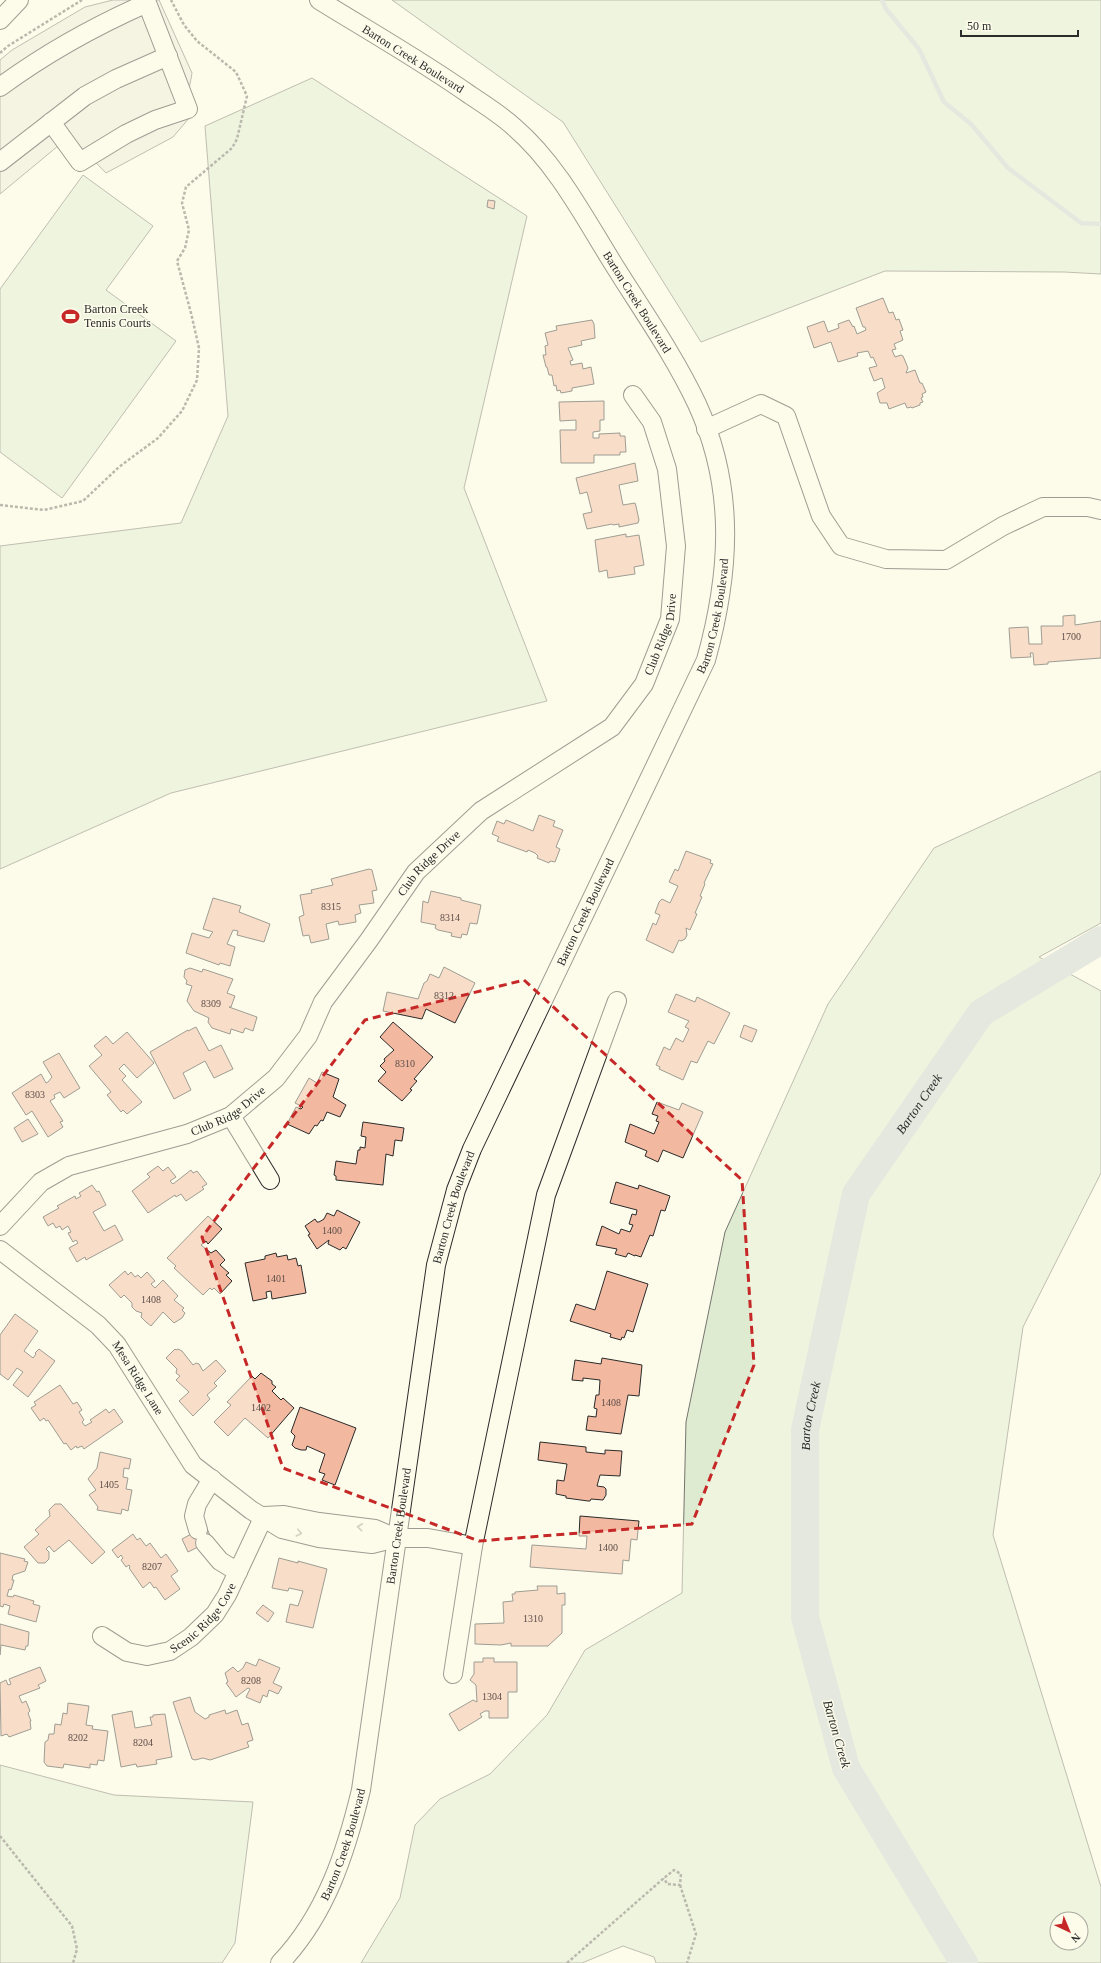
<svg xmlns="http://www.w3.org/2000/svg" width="1101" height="1963" font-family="'Times New Roman',serif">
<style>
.green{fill:#deebd1;stroke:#74746e;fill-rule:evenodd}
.parking{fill:#eceadb;stroke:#74746e}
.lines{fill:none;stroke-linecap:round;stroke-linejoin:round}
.stream{stroke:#c7d0d0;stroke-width:4.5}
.river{stroke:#c7d0d0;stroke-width:28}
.building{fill:#f2b8a0;stroke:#2b2b2b}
.minor-casing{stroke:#2b2b2b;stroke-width:20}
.path{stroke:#6a6964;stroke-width:2.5;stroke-dasharray:3 2;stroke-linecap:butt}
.minor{stroke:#fdfbea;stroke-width:18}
.oneway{stroke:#9e9d94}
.marked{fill:none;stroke:#c62828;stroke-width:3;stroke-dasharray:8 5;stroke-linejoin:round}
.labels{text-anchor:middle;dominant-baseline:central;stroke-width:3;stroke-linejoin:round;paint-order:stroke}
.number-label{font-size:10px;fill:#5d4e48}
.street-label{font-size:12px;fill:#2b2b2b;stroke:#fdfbea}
.poi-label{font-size:12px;fill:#2b2b2b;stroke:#fdfbea;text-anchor:start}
.water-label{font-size:13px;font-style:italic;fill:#2b2b2b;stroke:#fdfbea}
</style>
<rect width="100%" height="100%" fill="#fdfbea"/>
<path class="green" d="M392 0H1101V274L1064 272 885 271 701 342 563 122Z
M312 78 527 216 464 488 547 701 171 793 0 869V546L181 523 228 416 205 126Z
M83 175 153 226 106 290 176 341 62 498 0 452V289Z
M1101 771V923L1039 957 1101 991V1173L1023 1327 993 1535 1101 1887V1963H656L654 1957 623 1946 582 1963H361L400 1898 415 1825 440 1799 490 1774 547 1715 585 1650 682 1593 686 1422 725 1232 828 1004 934 848ZM1057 1919H1081V1943H1057Z
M0 1765 114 1795 253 1802 235 1943 222 1963H0Z"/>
<path class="parking" d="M113 0H159L192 73 188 95 196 110 173 137 106 173 70 136 0 194V60L12 50 85 7Z"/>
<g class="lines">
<path class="stream" d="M882 0 886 9 919 49 944 102 971 124 1008 168 1081 223 1101 224"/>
<path class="river" id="s1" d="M964 1963 846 1768 805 1617V1430L856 1194 981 1013 1101 940"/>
</g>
<path class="building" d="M488 200 495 201 494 209 487 207Z
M883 298 889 313 893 312 896 320 899 319 903 330 900 331 903 340 894 344 896 349 892 350 895 357 901 355 903 356 908 368 906 373 915 370 920 383H922L926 392 922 394 923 397 921 398 923 402 920 403V405L912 408 911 407 907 408 905 403 889 409 887 403H880L877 393 885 388 882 378 874 381 869 368 877 366 873 357 871 358 868 351 857 353 858 356 838 362 831 342 814 348 807 327 824 321 828 332 839 328 838 324 849 320 853 327 854 326 857 334 866 330 865 327H863L856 308Z
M592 320 594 324 595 338 581 341 582 345 568 348 573 360 570 361 571 365 582 363 583 369 591 367 594 384 572 388V391L561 393 560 390 557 391 556 385 554 386 552 375H549L547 367H546L543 355H546L545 346 548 345 545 333 557 330 556 326Z
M604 401V420H600V431L593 432V438H599V434L620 433V436H625L626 452H620V455H594V463H561L560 430H576V420L560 421 559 402Z
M635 463 638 481 619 485 623 505 635 503 636 506 639 520 638 523 619 527V524L613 525 612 524 587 529 583 514 592 512 587 492 580 494 576 478Z
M626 534V537L639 535 644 565 634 567 635 574 608 578 607 570 599 572 595 540Z
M1075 615V625L1101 621V658L1048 662V664L1034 665 1033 653H1030L1031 657 1011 658 1009 628 1028 627 1029 644H1042L1041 626H1063V616Z
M539 815 555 821 553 826 563 830 556 847 560 849 555 862 550 861 549 863 537 858 538 856 535 853 528 850 527 852 497 841 499 837 492 834 497 821 504 824 506 820 533 831Z
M686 851 711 860 710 863 713 864 704 883 705 884 700 896 702 897 695 913 697 914 690 930 686 928 687 935 685 939 681 941 679 940 673 953 646 940 653 923 656 925 660 915 655 913 659 902 662 899 670 903 678 886 669 882 675 869 678 871Z
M369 869 372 870 377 890 372 891 374 903 359 905 361 913 355 915 356 922 339 925 338 921 326 924 329 939 311 943 309 935 303 936 299 917 304 915 300 895 312 893 311 890 333 885 331 879Z
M431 891 461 898V900L481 905 477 924 470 923 467 935 462 934 461 938 451 936 452 933 438 930 435 928 436 925 421 922 423 901 428 903Z
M213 898 241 906 239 912 270 924 264 942 237 935 238 931 233 930 227 944 235 947 230 966 220 963 219 965 186 953 192 933 209 938 212 933 213 932 203 929Z
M444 967 475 983 455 1023 426 1009 422 1019 383 1011 387 992 418 999 424 983 427 981 430 974 439 978Z
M190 968 202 972 203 969 233 979 227 993 235 996 231 1007H229L257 1017 253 1031 245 1028 243 1033 231 1029 230 1034 212 1028 208 1022 209 1018 194 1011 187 1001 192 986 186 984 187 981 184 977 185 970Z
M676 994 695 1002 697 997 730 1013 714 1044 708 1041 697 1063 691 1061 683 1080 659 1069 660 1067 656 1065 664 1047 670 1050 676 1038 683 1042 689 1029 685 1027 689 1021 668 1012Z
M393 1022 433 1057 414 1079 417 1081 410 1089 412 1090 402 1101 378 1081 386 1072 380 1066 385 1061 384 1059 394 1050 380 1037Z
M744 1025 757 1030 752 1042 740 1037Z
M196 1027 209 1051 221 1045 233 1069 214 1078 205 1061 183 1073 191 1090 174 1099 150 1052 188 1030V1031Z
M127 1032 154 1063 137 1078 124 1064 119 1069 126 1076 122 1080 142 1102 127 1114 123 1110 121 1112 107 1095 111 1092 89 1066 102 1055 94 1046 106 1036 113 1044Z
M59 1053 80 1088 64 1098 60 1092 54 1095 55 1098 50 1101 63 1121 60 1122 63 1127 48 1137 32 1111 26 1115 12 1093 41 1074 46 1083 48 1082 52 1077 43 1062Z
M322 1072 339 1079 333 1097 346 1105 340 1117 327 1112 323 1121 321 1120 317 1126 315 1125 309 1134 287 1124 296 1107 301 1109 303 1107 295 1103 309 1078 317 1083Z
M657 1102 679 1110 682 1103 703 1112 683 1158 663 1150 658 1162 645 1156 647 1151 625 1142 630 1124 654 1134 659 1122 656 1121 658 1116 652 1114Z
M28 1119 38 1134 22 1142 14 1128Z
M363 1122 404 1128 402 1141 395 1140 393 1156 386 1154 383 1185 336 1180V1176L334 1175 336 1161 356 1164 358 1150H360V1147L365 1148 366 1137 361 1136Z
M158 1166 163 1171 168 1167 176 1177 170 1181 173 1184 191 1170 193 1173 197 1171 207 1184 202 1187 204 1189 186 1201 181 1194 176 1197 175 1195 148 1213 132 1191 150 1177 147 1174Z
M616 1182 638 1189 639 1185 670 1196 665 1211 661 1210 653 1236 650 1235 641 1257 635 1255V1256L628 1253 626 1257 615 1254 617 1249 596 1245 602 1226 619 1234 621 1229 630 1232 633 1225 629 1224 632 1214 636 1215 637 1210 610 1203Z
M92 1185 97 1192 99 1191 106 1205 93 1212 104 1231 115 1225 123 1240 86 1260 85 1257 77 1262 69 1248 78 1243 76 1240 73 1242 68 1233 71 1232 68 1226 62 1230 60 1226 56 1228 53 1223 48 1226 43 1217 59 1208 57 1206 75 1196 76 1199 81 1196 79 1193Z
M337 1210 360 1222 346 1249 343 1247 340 1250 328 1244 329 1240 317 1249 308 1235 310 1234 305 1226 315 1219 317 1222H319L324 1219 327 1213 334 1216Z
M208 1216 222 1229 208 1244 206 1241 201 1245 211 1253 216 1250 225 1260 220 1265 229 1273 226 1275 232 1281 220 1294 214 1288 212 1290 210 1288 203 1295 174 1268 176 1266 167 1258Z
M276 1253 277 1257 287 1255 288 1260 296 1258 298 1266 301 1265 306 1293 272 1299 271 1291 266 1292 267 1298 253 1301 245 1263 265 1259V1256Z
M125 1271 128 1275 131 1272 135 1277 138 1275 141 1278 147 1272 155 1281 151 1284 155 1288 163 1280 178 1296 174 1300 184 1308 182 1310 185 1313 182 1318 174 1323 163 1312 151 1326 146 1322 141 1317 142 1313 136 1311 132 1307V1303L124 1295 121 1298 109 1285Z
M607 1271 648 1284 633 1332 627 1330 624 1338 622 1337 621 1340 610 1337 611 1334 570 1321 576 1304 595 1310Z
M15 1314 38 1331 24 1351 33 1358 36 1354 35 1353 39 1349 55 1361 28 1397 13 1385 23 1372 17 1368 8 1380 0 1374V1335Z
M175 1349 176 1350 178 1349 182 1351 193 1365 196 1363 199 1364 203 1371 216 1360 226 1371 214 1383 217 1386 207 1395 210 1399 193 1416 179 1401 189 1392 176 1380 180 1376 176 1373 177 1369 166 1358Z
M602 1358 642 1365 639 1396 628 1395 621 1434 586 1430 588 1416 596 1417 597 1409 594 1408 596 1395H599L600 1380 583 1378V1381L572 1380 575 1360 601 1364Z
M261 1373 272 1381V1384L276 1387 272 1391 281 1400 283 1398 294 1408 268 1438 245 1418 228 1436 214 1422 231 1405 227 1402 252 1376 255 1379Z
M60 1385 73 1404 77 1402 82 1410 79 1412 84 1420 82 1422 85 1426 92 1422 90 1420 106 1409 109 1413 114 1409 123 1422 84 1449 82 1446 77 1448 76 1446 71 1450 66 1443 64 1444 48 1420 46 1421 44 1418 40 1421 31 1408 36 1405 34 1402Z
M300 1407 356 1428 335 1485 322 1480 325 1474 319 1472 325 1454 307 1446 306 1450H301L295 1448 292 1445 295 1436 291 1432Z
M540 1442 586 1447V1452L605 1454V1450L622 1451 620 1476 600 1475 597 1486 604 1487 606 1489V1495L603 1500 591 1499 590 1501H588L566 1498V1496L556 1494 557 1480 564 1481 567 1464 538 1460Z
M100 1452 131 1459 129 1469 124 1468 123 1477 128 1478 126 1489 132 1490 128 1511 122 1509 121 1514 97 1510 98 1507 89 1495 96 1490 88 1479 97 1468Z
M55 1504H61L105 1552 92 1564 69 1540 54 1552 49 1546 46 1549 49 1552V1559L45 1563H38L24 1547 39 1534 35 1530 50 1516 49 1510Z
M580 1516 639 1521 637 1540 631 1539 629 1561 623 1560 622 1574 530 1567 532 1545 586 1549 587 1536H579Z
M206 1526 212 1540 188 1552 182 1539Z
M133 1534 137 1540 140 1538 146 1546 150 1543 161 1558 166 1554 178 1571 171 1576 180 1589 165 1600 156 1587 154 1588 150 1582 143 1588 129 1568 130 1567 129 1565 126 1567 121 1560 123 1558 121 1555 118 1558 112 1550Z
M0 1553 25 1559 24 1561 28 1562 25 1571 13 1575 12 1580H14L11 1590 9 1589 7 1596 13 1597 14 1595 34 1601 33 1604 40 1606 36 1622 8 1614 10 1606 4 1604 3 1607 0 1606Z
M279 1558 298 1563V1561L327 1569 313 1628 286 1622 290 1604 298 1606 303 1591 289 1588 288 1591 272 1588Z
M537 1586H557V1594L565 1593V1605H562V1633L548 1646H511V1643L501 1645 475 1644V1624L504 1623 503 1602 513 1601 512 1594H515V1592L538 1590Z
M263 1605 274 1613 268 1622 256 1613Z
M0 1624 29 1632 28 1646H26L25 1650 1 1645 0 1655Z
M483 1658H494V1662H517V1692H508V1718H489V1711H485L480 1714 482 1717 459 1731 449 1714 473 1700 477 1702 476 1685 470 1680 474 1674V1662H483Z
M259 1659 280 1668 273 1683 282 1687 278 1694 269 1690 267 1697 263 1695 260 1703 246 1697 250 1689 248 1688 236 1697 226 1683 228 1682 225 1673 233 1667 238 1672 243 1668 246 1662 256 1666Z
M40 1667 46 1681 38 1685 40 1688 19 1696 22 1703 26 1701 30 1711 28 1713 31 1721H30L31 1729 9 1737 7 1734 1 1736 0 1683 6 1680 8 1685 11 1684 9 1679Z
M190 1697 195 1712 205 1719 209 1717V1715L225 1710 226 1714 237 1710 242 1725 248 1723 253 1740 247 1742 249 1747 210 1760 203 1758 195 1760 192 1759 173 1702Z
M68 1703 89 1706 86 1725 93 1726 92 1729 108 1731 104 1761 98 1760 97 1765 90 1764V1768L64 1764 63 1768 47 1766 44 1762 45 1742 48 1740 49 1734H54L55 1724 61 1725 63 1713 67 1714Z
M132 1711 135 1728 152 1725 150 1717H153V1715L165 1714 172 1757 156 1760 157 1764 137 1767 136 1764 121 1767 112 1715Z"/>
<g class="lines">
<defs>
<g id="minor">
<path d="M0 20 19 0"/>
<path d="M0 87C46 53 95 26 147 3L188 109 155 120 126 134 80 162 51 122"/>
<path d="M0 162 85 96 116 79 168 56"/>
<path d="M706 429 761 404 786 416 821 516 841 546 886 559 946 560 1003 526 1043 507H1088L1101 510"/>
<path d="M231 1116 270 1180"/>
<path id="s2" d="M0 1226 41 1182 69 1166 187 1134 231 1116 276 1078 308 1036 323 1002 369 940 416 872 481 811 612 727 644 684 670 619 676 546 667 469 652 422 633 395"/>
<path id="s3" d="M0 1250 98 1325 117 1345 193 1465 251 1510 282 1529 319 1538 372 1544 396 1538H428L473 1546"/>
<path d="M264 1516 284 1515 319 1522 375 1529 396 1538"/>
<path d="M198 1530 194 1516 197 1504 212 1479"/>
<path d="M205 1543 220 1561 238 1572"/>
<path id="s4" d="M102 1636 127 1652 147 1656 170 1651 191 1637 215 1614 227 1595 264 1516"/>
<path d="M453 1674 473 1546 546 1195 617 1001"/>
<path id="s5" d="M280 1963C326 1915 346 1852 361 1790L436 1265 456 1190 472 1149 706 660C730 573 736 489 697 404 674 355 642 310 614 265 584 217 557 164 514 127 501 115 485 105 470 95 422 61 369 31 319 0"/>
</g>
</defs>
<use href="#minor" class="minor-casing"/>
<path class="path" d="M0 53 8 46 82 0
M0 505 44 510 83 501 119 467 158 438 182 411 197 380 199 348 191 313 177 261 185 248 189 230 182 203 186 187 232 148 237 139 247 96 236 72 197 41 184 25 171 0
M0 1836 72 1926 77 1949 73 1963
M680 1885 696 1934 687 1963
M567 1963 664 1878 674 1870 681 1874 680 1885 667 1884 664 1878"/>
<use href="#minor" class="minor"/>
</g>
<defs><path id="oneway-chevron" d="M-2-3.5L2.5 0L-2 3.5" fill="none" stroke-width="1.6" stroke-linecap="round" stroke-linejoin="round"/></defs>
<g class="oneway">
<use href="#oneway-chevron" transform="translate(360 1527) rotate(-174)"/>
<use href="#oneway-chevron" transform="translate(299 1533) rotate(13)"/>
</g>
<path d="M0 0H1101V1963H0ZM524 980 742 1180 754 1365 692 1524 479 1541 283 1468 202 1237 365 1020Z" fill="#fdfbea" fill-opacity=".55" fill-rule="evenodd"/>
<path class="marked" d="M524 980 742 1180 754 1365 692 1524 479 1541 283 1468 202 1237 365 1020Z"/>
<defs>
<symbol id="stadium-bare" viewBox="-9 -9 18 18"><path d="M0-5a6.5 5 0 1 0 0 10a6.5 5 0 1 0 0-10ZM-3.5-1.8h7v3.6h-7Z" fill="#c62828" stroke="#fdfbea" stroke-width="2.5" paint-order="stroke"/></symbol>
</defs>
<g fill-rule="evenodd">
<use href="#stadium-bare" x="58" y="304" width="25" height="25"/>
</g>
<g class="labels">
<g class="number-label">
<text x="1071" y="636">1700</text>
<text x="331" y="906">8315</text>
<text x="450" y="917">8314</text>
<text x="444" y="995">8312</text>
<text x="211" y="1003">8309</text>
<text x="405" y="1063">8310</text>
<text x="35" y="1094">8303</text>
<text x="332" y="1230">1400</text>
<text x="276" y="1278">1401</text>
<text x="151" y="1299">1408</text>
<text x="611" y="1402">1408</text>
<text x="261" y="1407">1402</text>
<text x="109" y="1484">1405</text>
<text x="608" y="1547">1400</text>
<text x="152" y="1566">8207</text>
<text x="533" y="1618">1310</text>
<text x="251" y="1680">8208</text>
<text x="492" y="1696">1304</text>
<text x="78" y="1737">8202</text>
<text x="143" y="1742">8204</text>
</g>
<g class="street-label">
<text transform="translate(413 59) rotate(32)">Barton Creek Boulevard</text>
<text transform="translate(637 302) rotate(58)">Barton Creek Boulevard</text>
<text stroke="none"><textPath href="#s5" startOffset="1432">Barton Creek Boulevard</textPath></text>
<text stroke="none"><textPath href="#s2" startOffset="922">Club Ridge Drive</textPath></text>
<text stroke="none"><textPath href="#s2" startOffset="586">Club Ridge Drive</textPath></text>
<text stroke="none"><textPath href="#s5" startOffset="1108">Barton Creek Boulevard</textPath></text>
<text stroke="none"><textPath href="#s2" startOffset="262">Club Ridge Drive</textPath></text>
<text stroke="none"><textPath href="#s5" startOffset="784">Barton Creek Boulevard</textPath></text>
<text stroke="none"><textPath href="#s3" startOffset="190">Mesa Ridge Lane</textPath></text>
<text stroke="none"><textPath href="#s5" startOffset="460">Barton Creek Boulevard</textPath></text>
<text stroke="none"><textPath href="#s4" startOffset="121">Scenic Ridge Cove</textPath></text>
<text stroke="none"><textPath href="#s5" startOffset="136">Barton Creek Boulevard</textPath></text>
</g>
<g class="poi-label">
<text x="84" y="309">Barton Creek<tspan x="84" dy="14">Tennis Courts</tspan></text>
</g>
<g class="water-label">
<text stroke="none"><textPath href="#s1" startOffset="923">Barton Creek</textPath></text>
<text stroke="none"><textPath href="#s1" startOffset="586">Barton Creek</textPath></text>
<text transform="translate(837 1734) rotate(74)">Barton Creek</text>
</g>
</g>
<g transform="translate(1069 1931) rotate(136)"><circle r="19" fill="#fdfbea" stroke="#a9a89e"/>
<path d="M0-3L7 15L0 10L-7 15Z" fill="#c62828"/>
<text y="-6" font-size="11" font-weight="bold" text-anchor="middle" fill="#2b2b2b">N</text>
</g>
<path d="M961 30v6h117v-6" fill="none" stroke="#2b2b2b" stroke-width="2"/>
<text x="967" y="30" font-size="12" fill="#2b2b2b" stroke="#fdfbea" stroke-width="3" paint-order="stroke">50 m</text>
</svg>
